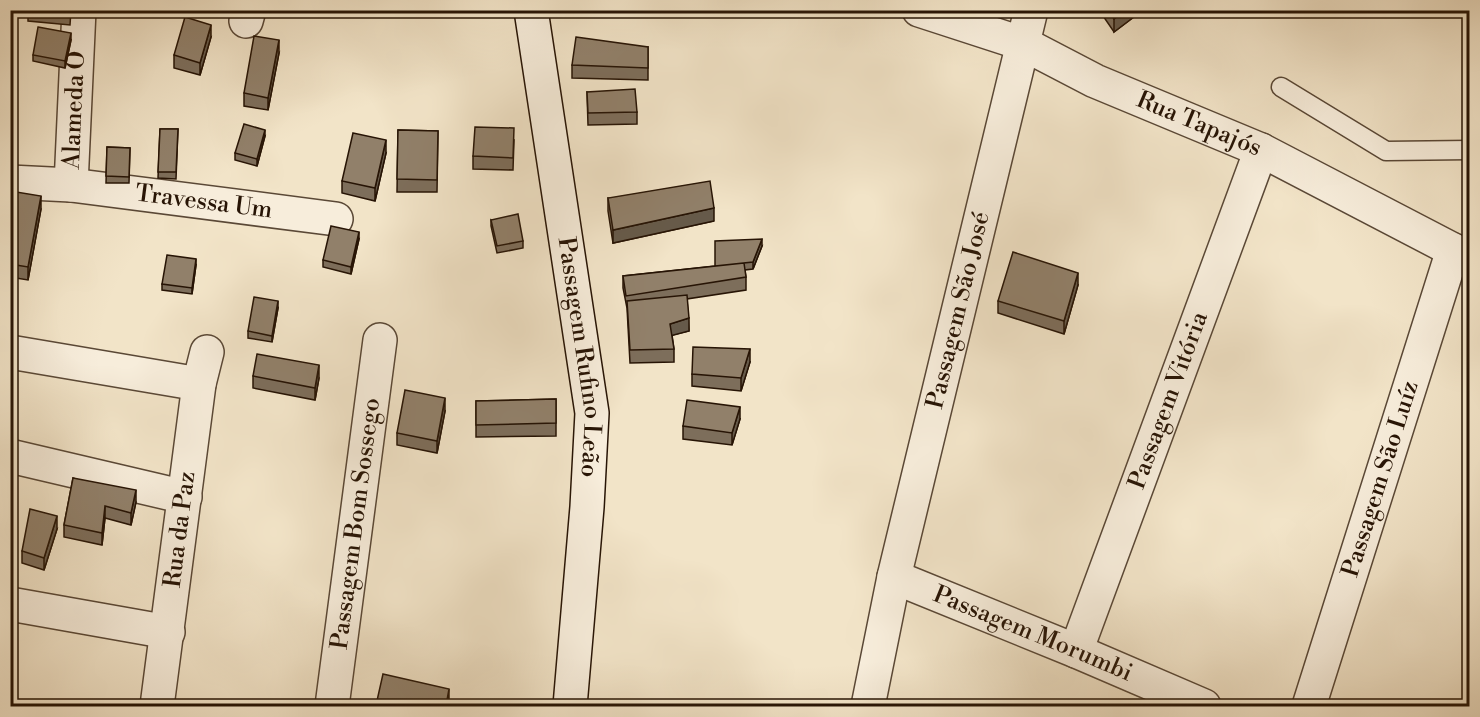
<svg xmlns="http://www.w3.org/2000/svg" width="1480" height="717" font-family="'Libre Bodoni',serif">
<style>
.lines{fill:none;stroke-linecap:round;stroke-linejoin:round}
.lane-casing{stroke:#5a4836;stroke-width:21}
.street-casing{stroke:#5a4836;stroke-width:36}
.secondary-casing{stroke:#271405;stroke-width:36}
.lane{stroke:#f7eddb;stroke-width:18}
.street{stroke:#f7eddb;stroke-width:33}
.secondary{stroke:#f7eddb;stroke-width:33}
.wall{fill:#7d6e5b;stroke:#271405;stroke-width:1.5}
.shaded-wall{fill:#665a4a;stroke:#271405;stroke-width:1.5}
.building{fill:#91806a;stroke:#271405;stroke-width:1.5}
.labels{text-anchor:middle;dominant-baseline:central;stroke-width:5;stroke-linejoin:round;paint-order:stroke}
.street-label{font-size:24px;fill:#271405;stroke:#f7eddb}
</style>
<rect width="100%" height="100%" fill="#f2e4c8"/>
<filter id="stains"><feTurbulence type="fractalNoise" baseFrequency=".00333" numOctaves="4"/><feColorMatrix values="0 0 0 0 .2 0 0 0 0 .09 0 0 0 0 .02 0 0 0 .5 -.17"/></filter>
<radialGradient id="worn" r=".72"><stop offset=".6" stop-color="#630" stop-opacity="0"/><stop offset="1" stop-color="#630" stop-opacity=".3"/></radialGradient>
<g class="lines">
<defs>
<path id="lane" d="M1281 87 1386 151 1470 150"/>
<g id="street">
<path id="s1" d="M919 10 1024 44 1095 81 1261 150 1453 250 1470 260"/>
<path d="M246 21 249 10"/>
<path id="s2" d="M10 182 71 185 336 219"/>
<path id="s3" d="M71 185 79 10"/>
<path d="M10 352 199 384"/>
<path d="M10 456 185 497"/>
<path id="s4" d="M894 577 1076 651 1204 706"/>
<path d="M10 604 168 632"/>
<path id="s5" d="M1076 651 1261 150"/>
<path id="s6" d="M157 706 199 384 207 352"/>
<path id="s7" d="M332 706 380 340"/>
<path id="s8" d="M868 706 894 577 1031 10"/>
<path id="s9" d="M1309 706 1453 250"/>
</g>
<g id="secondary">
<path id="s10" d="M531 10 592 413 587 507 570 706"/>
</g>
</defs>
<use href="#lane" class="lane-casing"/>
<use href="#street" class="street-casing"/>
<use href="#secondary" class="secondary-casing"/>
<use href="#lane" class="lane"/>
<use href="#street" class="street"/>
<use href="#secondary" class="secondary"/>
</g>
<path class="wall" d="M10 10H19V17L10 16Z
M28 10H71L70 25 28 21Z
M1099 10H1143L1114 32Z
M211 37 200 75 174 68V55Z
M71 40 65 68 33 61V55Z
M648 47V80L572 78V65Z
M279 53 268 110 244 106V93Z
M587 92 637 112V124L588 125Z
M160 129H178L176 179 158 178Z
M398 130 438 131 437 192H397Z
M265 136 257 166 235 160V153Z
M514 140 513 170 473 169V156Z
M107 147 130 148 129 183H106Z
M386 153 375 201 342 193V181Z
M10 191 41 209 28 280 10 277Z
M608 198 714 221 613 243 608 211Z
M491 220 523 241V248L497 253 491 226Z
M359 239 351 274 323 267V260Z
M762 246 753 269 745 270 746 277V290L687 299 689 331 672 335 674 349V362L630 363 627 308 623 288V276L715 266Z
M196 265 192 294 162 290V284Z
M1078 285 1064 334 998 313V301Z
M278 308 272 342 248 338V331Z
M750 362 741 391 692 386V374Z
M253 376 319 378 315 400 253 388Z
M556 399V436L476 437V401Z
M445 411 437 453 397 445V433Z
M740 419 732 445 683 439V426Z
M73 478 136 502 131 525 105 518 102 545 64 537V525Z
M57 529 44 570 22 563V551Z"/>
<path class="shaded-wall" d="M1126 10H1143L1114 32V19Z
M211 25V37L200 75V63Z
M71 33V40L65 68V61Z
M279 40V53L268 110V98Z
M265 130V136L257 166V159Z
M386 140V153L375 201V188Z
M41 196V209L28 280V267Z
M714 208V221L613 243V230Z
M359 232V239L351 274V267Z
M762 239V246L753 269V262Z
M196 259V265L192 294V288Z
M1078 273V285L1064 334V321Z
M278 301V308L272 342V336Z
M689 318V331L670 336V324Z
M750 349V362L741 391V378Z
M319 365V378L315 400V388Z
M445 398V411L437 453V441Z
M740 407V419L732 445V433Z
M136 490V502L131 525V513Z
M105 506V518L102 545V533Z
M57 516V529L44 570V558Z
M449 689V701L448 706H446Z"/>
<path class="building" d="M43 10H70V13Z
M1108 10H1126L1114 19Z
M185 17 211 25 200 63 174 55Z
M38 27 71 33 65 61 33 55Z
M254 36 279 40 268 98 244 93Z
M576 37 648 47V68L572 65Z
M635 89 637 112 588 113 587 92Z
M244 124 265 130 257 159 235 153Z
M475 127 514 128 513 158 473 156Z
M160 129H178L176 172H158Z
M398 130 438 131 437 180 397 179Z
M353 133 386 140 375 188 342 181Z
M107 147 130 148 129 177 106 176Z
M710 181 714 208 613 230 608 198Z
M10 191 41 196 28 267 10 264Z
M518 214 523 241 497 246 491 220Z
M331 226 359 232 351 267 323 260Z
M762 239 753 262 715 266V241Z
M1013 252 1078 273 1064 321 998 301Z
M167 255 196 259 192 288 162 284Z
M744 263 746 277 626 296 623 276Z
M687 295 689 318 670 324 674 349 630 350 627 301Z
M254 297 278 301 272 336 248 331Z
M693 347 750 349 741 378 692 374Z
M257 354 319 365 315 388 253 376Z
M405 390 445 398 437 441 397 433Z
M556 399V423L476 425V401Z
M687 400 740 407 732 433 683 426Z
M73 478 136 490 131 513 105 506 102 533 64 525Z
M30 509 57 516 44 558 22 551Z
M383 674 449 689 446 706H383L376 705Z"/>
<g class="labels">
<g class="street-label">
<text stroke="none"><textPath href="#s3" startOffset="75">Alameda O</textPath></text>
<text stroke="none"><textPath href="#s1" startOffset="303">Rua Tapajós</textPath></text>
<text stroke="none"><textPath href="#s2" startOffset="195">Travessa Um</textPath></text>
<text stroke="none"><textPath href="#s8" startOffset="406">Passagem São José</textPath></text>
<text stroke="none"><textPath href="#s10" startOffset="351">Passagem Rufino Leão</textPath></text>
<text stroke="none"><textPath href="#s5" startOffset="267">Passagem Vitória</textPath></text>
<text stroke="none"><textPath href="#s9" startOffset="238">Passagem São Luíz</textPath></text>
<text stroke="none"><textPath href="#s7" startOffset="184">Passagem Bom Sossego</textPath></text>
<text stroke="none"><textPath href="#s6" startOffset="178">Rua da Paz</textPath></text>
<text stroke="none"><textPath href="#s4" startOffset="150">Passagem Morumbi</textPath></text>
</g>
</g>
<rect width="1480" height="717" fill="none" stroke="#f2e4c8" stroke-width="36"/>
<rect x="12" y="12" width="1456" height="693" fill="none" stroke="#271405" stroke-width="3"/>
<rect x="18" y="18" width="1444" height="681" fill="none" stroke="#271405" stroke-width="1.5"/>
<rect width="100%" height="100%" filter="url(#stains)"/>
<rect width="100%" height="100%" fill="url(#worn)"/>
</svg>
